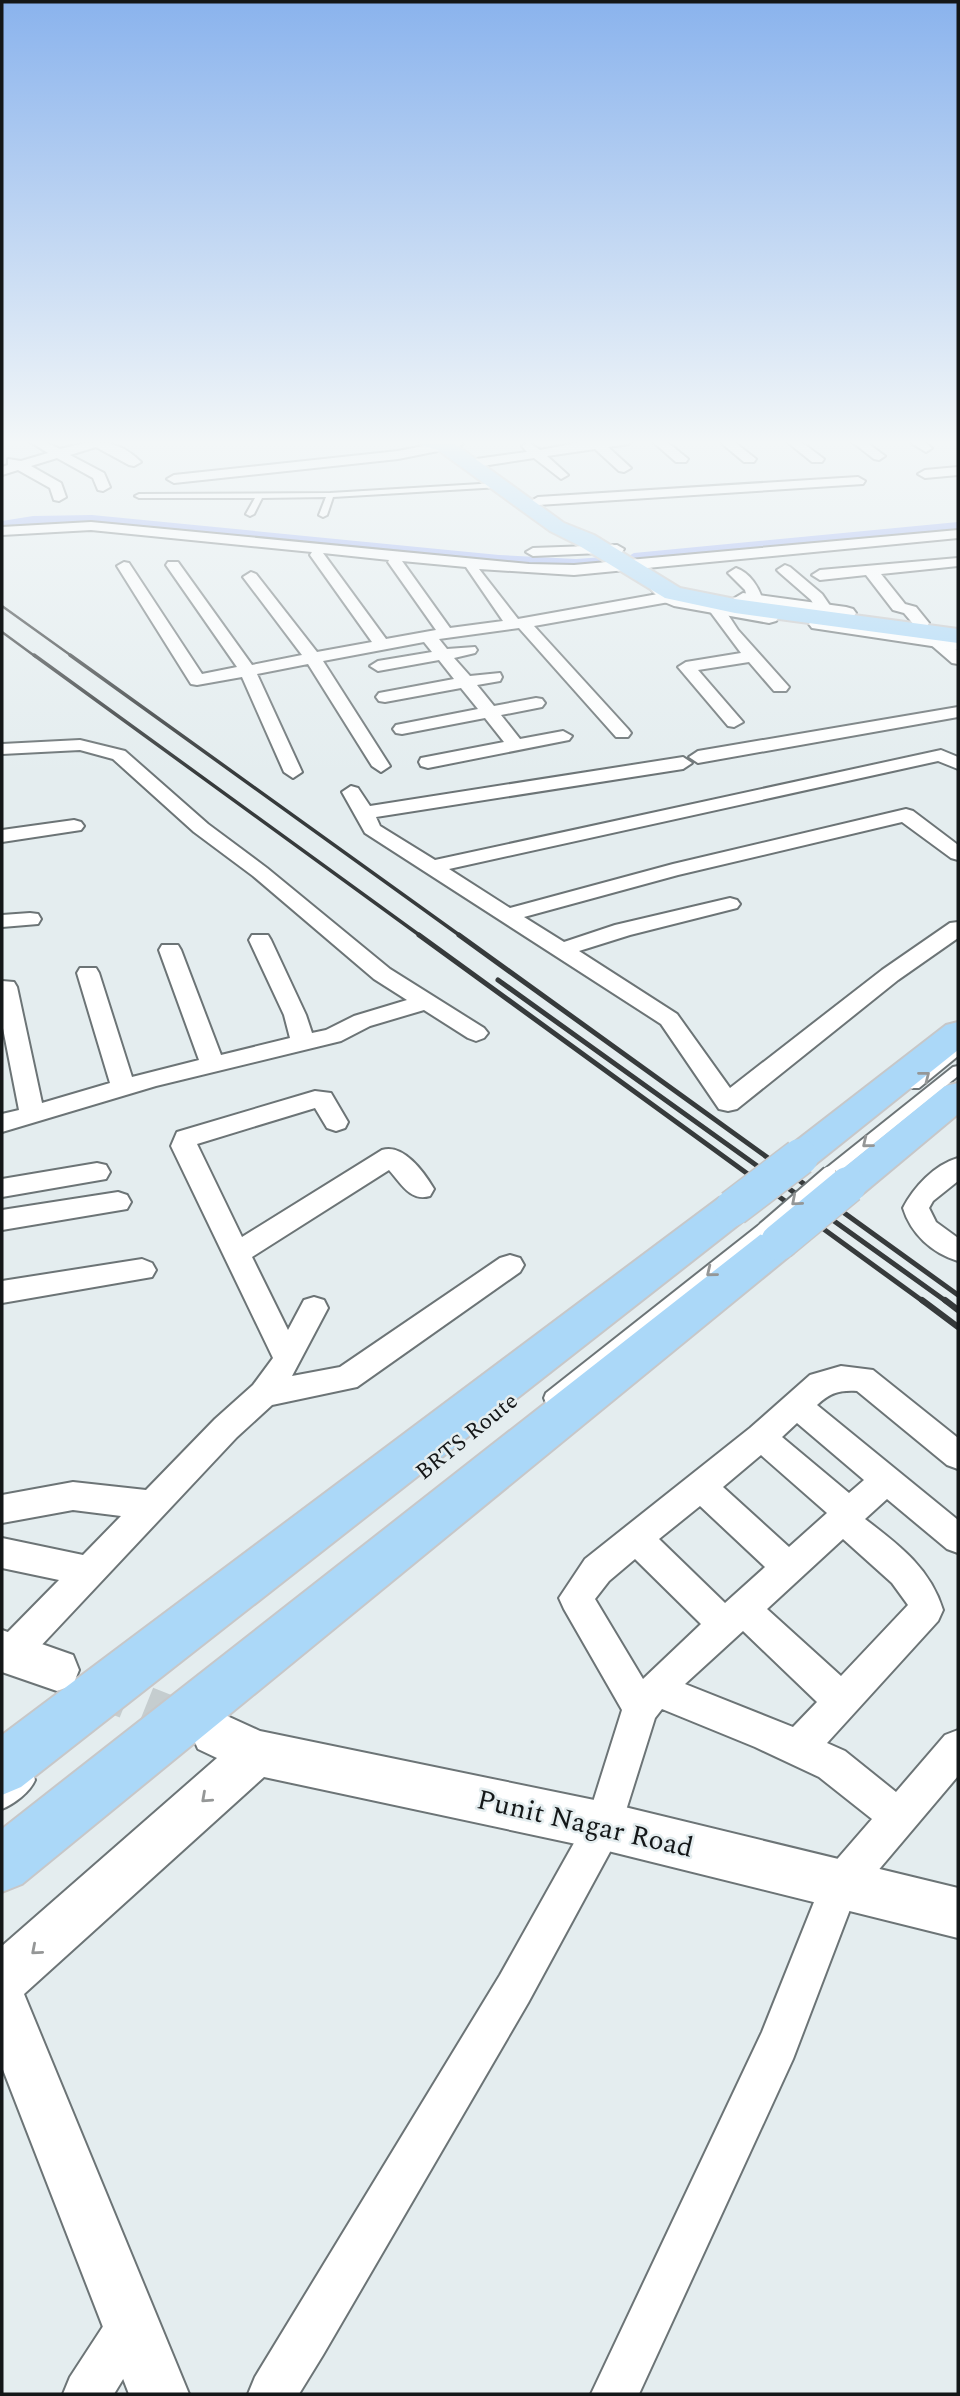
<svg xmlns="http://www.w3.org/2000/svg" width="960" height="2396" font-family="Spectral,serif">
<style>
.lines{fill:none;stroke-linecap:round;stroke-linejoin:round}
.canal{fill:#9db1f4;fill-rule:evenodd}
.tertiary-tunnel{stroke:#c5cdcf;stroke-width:40;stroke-dasharray:40 20;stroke-linecap:butt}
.service-casing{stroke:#6c7476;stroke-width:4}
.minor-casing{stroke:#6c7476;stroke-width:4}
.tertiary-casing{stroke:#6c7476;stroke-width:4}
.primary-casing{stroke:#c7c7c8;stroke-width:4}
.service{fill:#fff;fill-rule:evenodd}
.minor{fill:#fff;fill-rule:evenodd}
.tertiary{fill:#fff;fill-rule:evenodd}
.primary{fill:#abd8f8;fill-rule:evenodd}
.rail-far3{stroke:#363a3b;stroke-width:2.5}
.rail-far2{stroke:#363a3b;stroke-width:3.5}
.rail-far1{stroke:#363a3b;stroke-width:5}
.rail{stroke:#363a3b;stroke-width:6}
.service-bridge-casing{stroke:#6c7476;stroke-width:17;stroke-linecap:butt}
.primary-bridge-casing{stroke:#c7c7c8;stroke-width:39;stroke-linecap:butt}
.service-bridge{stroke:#fff;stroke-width:13}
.primary-bridge{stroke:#abd8f8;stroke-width:36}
.oneway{stroke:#959797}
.labels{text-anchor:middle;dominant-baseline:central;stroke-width:5;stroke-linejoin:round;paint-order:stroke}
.street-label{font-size:23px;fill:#141718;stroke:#e4edef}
.near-street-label{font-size:28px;fill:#141718;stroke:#e4edef}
</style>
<rect width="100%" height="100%" fill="#e4edef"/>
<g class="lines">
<path class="canal" d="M92 515 499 555 576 559 604 557 611 561 604 565 576 567 499 563 92 523 33 524 2 529V521L33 516Z
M958 522V530L634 561 627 557 634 553Z"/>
<path class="tertiary-tunnel" d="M90 1684 195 1726"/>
<defs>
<path id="service" d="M497 483 500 487 333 497 327 515 323 517 319 515 326 497 262 498 254 514 250 516 246 514 255 498H139L135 496 139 494 330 493Z
M958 1046V1056L919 1088H909L908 1085 909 1082Z
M958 1066V1076L834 1176H824L822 1173 824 1170 953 1067Z
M764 1224 769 1225 771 1229 769 1233 558 1403 552 1405 546 1403 544 1398 546 1393 759 1225Z
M25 1770 32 1773 35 1780C30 1792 14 1804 2 1809V1787Z"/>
<path id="minor" d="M29 441H44L60 449C92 440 115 436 141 462L134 466 129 465 96 447 70 455 104 473 110 487 103 491 98 490 93 478 57 458 31 466 61 483 66 497 59 501 54 500 50 488 18 470 2 475V467L8 465V459L21 461 48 453Z
M449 441 464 443 458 447 398 459 174 483 167 479 174 475 398 451Z
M587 441H631L629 444 608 447 631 468 624 472 619 471 595 449 547 456 568 475 561 479 534 458 469 468 462 464 469 460 527 452 522 446 528 442 540 450Z
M652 441H666L688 459 686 462H676Z
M719 441H733L756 459 754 462H744Z
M786 441H800L824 459 822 462H812Z
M851 441H865L885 456 879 460 874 459Z
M908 441H923L932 448 926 452Z
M958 467V475L925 478 918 474 925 470Z
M858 477 865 481 863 484 538 505 531 501 538 497Z
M91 522 529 564 574 565 958 530V538L574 575 479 569 518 619 669 592 674 594 677 597 674 600 669 602 534 626 628 729 631 733 628 737H616L519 628 439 639 447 649 475 647 477 650 475 653 454 658 470 676 500 673 502 677 500 681 477 685 494 706 536 698 542 699 545 703 542 707 501 715 520 739 563 731 572 736 569 740 428 768 421 766 419 762 421 758 504 742 485 718 402 734 396 733 393 729 396 725 478 709 461 688 385 702 379 701 376 697 379 693 454 679 439 660 378 671 370 666 378 661 432 652 424 642 323 661 390 766 381 772 372 766 308 664 257 674 302 772 293 778 284 772 242 677 197 685 191 684 117 566 124 562 129 563 202 674 237 667 166 565 168 562H178L252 665 302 655 243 577 251 572 256 574 317 652 372 642 310 555 312 552 91 530 2 535V527ZM323 553 389 560 388 562 436 630 386 639ZM402 561 466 567 503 621 450 628Z
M617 545 624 549 622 552 533 556 526 552 533 548Z
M958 558V566L881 574 905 604 916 607 929 623 927 626H915L904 613 893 610 866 575 820 580 812 575 820 570Z
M785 565 790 567 822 594 833 610 831 613H819L811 600 780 573 777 570Z
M736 568C750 573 759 587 763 601L761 604H749L745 590 728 573Z
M717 605 723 607 738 630 789 687 786 691H774L749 662 698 670 743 722 734 727 728 726 678 667 686 662 741 653 709 610Z
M936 636 958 651V664L952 663 930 644 928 641Z
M958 707V717L698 763 689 757 698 751Z
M80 740 125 751 208 824 267 868 390 969 484 1028 488 1033 484 1038 476 1041 468 1038 424 1010 370 1026 341 1041 156 1086 2 1132V1114L19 1110 2 1023V981L14 982 17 987 42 1103 110 1083 77 973 80 968H96L99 973 132 1077 199 1060 159 950 162 945H178L181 950 221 1055 290 1038 284 1015 249 940 252 935H268L271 940 306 1015 312 1033 326 1030 354 1016 407 1000 374 979 253 876 194 832 113 759 80 750 2 754V744Z
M941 750 958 757V769L938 761 449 869 510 908 673 864 906 809 913 811 958 845V860L951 858 902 822 678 875 524 917 564 942 615 925 730 898 737 900 740 904 737 908 630 935 579 951 677 1014 730 1088 882 970 950 923 958 922V938L898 980 737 1109 728 1111 719 1109 661 1024 365 833 342 792 351 786 358 788 370 806 683 757 692 763 683 769 376 817 380 826 435 860Z
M74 820 81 822 84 826 81 830 2 842V830Z
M30 913 38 914 41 919 38 924 2 927V915Z
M315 1091 331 1093 348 1122 345 1128 336 1131 327 1128 315 1108 197 1144 242 1237 382 1150C403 1143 424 1172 434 1189L430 1196C410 1202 401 1183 389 1170L252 1257 288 1330 304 1300 314 1297 324 1300 328 1308 292 1376 340 1367 500 1258 510 1255 520 1258 524 1265 520 1272 357 1387 272 1405 237 1437 22 1666 10 1670 2 1667V1638L59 1580 2 1568V1538L83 1555 121 1516 73 1510 2 1523V1495L73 1482 146 1490 215 1419 253 1385 273 1358 171 1146 177 1132Z
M958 1158V1181L933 1201 929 1208 936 1222 958 1238V1261C932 1253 911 1234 903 1208 914 1187 934 1165 958 1158Z
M97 1163 106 1165 110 1172 106 1179 2 1197V1179Z
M118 1192 127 1195 131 1202 127 1209 2 1230V1210Z
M142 1259 152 1263 156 1270 152 1277 2 1303V1281Z
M841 1366 873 1370 958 1438V1469L947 1465 857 1391C839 1390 830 1393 817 1405L958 1520V1553L947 1549 887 1499 865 1519C899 1545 930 1568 943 1610L938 1621 827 1743 845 1751 896 1792 945 1735 958 1730V1776L854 1899 793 2059 639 2394H591L762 2032 826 1872 872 1819 819 1777 755 1747 662 1709 655 1718 617 1839 528 2003 323 2355 299 2394H248L255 2377 500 1975 588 1818 622 1710 564 1609 559 1598 585 1559 750 1428 810 1375ZM797 1423 864 1480 849 1493 782 1437ZM761 1455 827 1513 789 1547 723 1487ZM700 1506 765 1567 725 1603 659 1539ZM843 1539 892 1583 908 1605 841 1676 767 1609ZM635 1559 701 1624 643 1679 595 1599 609 1581ZM743 1631 817 1702 793 1727 685 1684Z
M131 2301 147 2308 154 2324 147 2340 114 2394H63L70 2377 115 2308Z"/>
<path id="tertiary" d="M658 580 686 597 769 611 776 613 779 617 776 621 769 623 674 606 662 601 648 586Z
M743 593 846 607 853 609 856 613 853 617 846 619 736 603 733 599Z
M819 618 958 638V650L812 628 809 624 812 620Z
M2 1630 73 1655 79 1670 73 1685 57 1691 2 1672Z
M214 1710 260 1731 604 1802 958 1888V1938L604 1850 264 1777 24 1994 189 2394H129L2 2067V1946L217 1758 198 1749 191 1733 198 1717Z"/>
<path id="primary" d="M419 441 452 442 564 523 594 535 680 588 735 599 958 629V643L735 613 665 598 578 545 550 531 438 450 421 445Z
M958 1022V1050L813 1166 800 1170 787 1166 781 1157 787 1148 946 1025Z
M958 1083V1114L861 1195 848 1199 835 1195 829 1185 835 1175 945 1086Z
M733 1194 747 1198 752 1208 747 1218 21 1787 2 1795V1735L719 1198Z
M779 1227 793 1231 799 1242 793 1253 22 1884 2 1892V1829L765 1231Z"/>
</defs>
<use href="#service" class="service-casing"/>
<use href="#minor" class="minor-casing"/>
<use href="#tertiary" class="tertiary-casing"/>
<use href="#primary" class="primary-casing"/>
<use href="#service" class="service"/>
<use href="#minor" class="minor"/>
<use href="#tertiary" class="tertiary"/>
<use href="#primary" class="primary"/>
<path class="rail-far3" d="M2 606 73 657
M2 632 36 657"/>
<path class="rail-far2" d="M34 655 422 937
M70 655 462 937"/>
<path class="rail-far1" d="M419 935 924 1302
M459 935 958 1295
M498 980 947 1302"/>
<path class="rail" d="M922 1300 958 1327
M945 1300 958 1310"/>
<defs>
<path id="service-bridge" d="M764 1229 829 1173"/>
<path id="primary-bridge" d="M733 1208 800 1157
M779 1242 848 1185"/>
</defs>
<use href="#service-bridge" class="service-bridge-casing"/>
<use href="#primary-bridge" class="primary-bridge-casing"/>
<use href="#service-bridge" class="service-bridge"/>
<use href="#primary-bridge" class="primary-bridge"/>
</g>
<defs><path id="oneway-chevron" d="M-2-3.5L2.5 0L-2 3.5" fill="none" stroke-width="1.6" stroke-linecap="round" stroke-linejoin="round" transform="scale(1.75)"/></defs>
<g class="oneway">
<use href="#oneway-chevron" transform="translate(925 1076) rotate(-38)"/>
<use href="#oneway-chevron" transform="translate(867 1143) rotate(141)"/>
<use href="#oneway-chevron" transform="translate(796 1201) rotate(139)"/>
<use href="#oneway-chevron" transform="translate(711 1272) rotate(141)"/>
<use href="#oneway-chevron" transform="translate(206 1798) rotate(138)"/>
<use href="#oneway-chevron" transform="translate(36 1950) rotate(139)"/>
</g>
<linearGradient id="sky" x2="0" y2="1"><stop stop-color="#8ab3ed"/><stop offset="0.57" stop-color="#f3f7f8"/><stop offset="1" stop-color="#f3f7f8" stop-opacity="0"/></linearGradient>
<rect width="960" height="776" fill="url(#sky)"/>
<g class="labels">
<g class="street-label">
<text transform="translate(467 1437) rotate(-39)">BRTS Route</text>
</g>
<g class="near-street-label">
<text transform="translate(585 1824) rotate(13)">Punit Nagar Road</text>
</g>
</g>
<rect width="960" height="2396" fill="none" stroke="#141718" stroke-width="7"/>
</svg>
